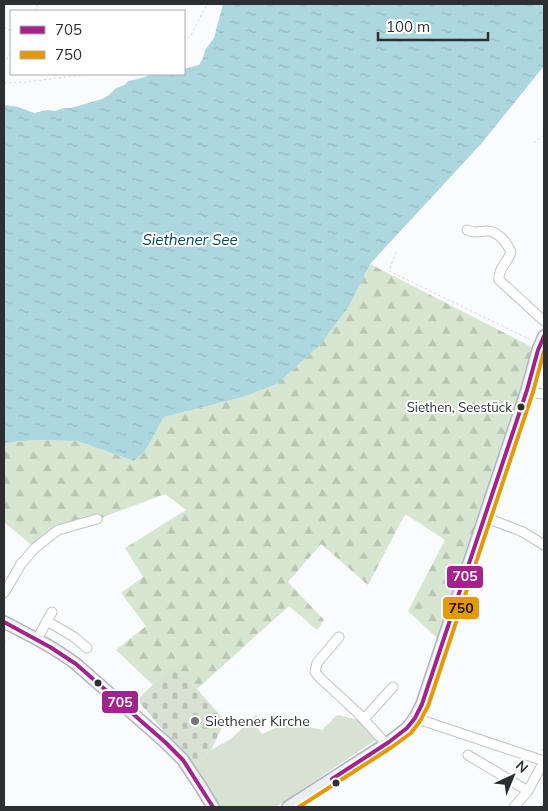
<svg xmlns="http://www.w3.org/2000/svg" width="548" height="811" font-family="Mulish,sans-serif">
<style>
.green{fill:#d6e3d2}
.forest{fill:url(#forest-firs)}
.cemetery{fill:url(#cemetery-stones)}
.water{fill:url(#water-ripples)}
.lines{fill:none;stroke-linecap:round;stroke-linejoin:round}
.minor-casing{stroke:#c2c4c6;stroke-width:11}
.major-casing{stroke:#b2b5c1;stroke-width:14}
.path{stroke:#d8d8d8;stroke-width:1;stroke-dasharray:2.5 2.5;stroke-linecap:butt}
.minor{stroke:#fefeff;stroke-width:9}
.major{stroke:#ebedf3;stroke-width:11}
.bus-1-casing{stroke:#fff;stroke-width:8}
.bus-2-casing{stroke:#fff;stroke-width:8}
.bus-1{stroke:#a2238e;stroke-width:4}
.bus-2{stroke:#e39a05;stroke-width:4}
.bus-dot{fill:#2c2e31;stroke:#fff;stroke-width:2}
.poi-dot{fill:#747678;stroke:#fff;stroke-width:2}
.labels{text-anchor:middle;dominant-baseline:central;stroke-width:4;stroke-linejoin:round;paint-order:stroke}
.bus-label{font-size:13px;fill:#2c2e31;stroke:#fff;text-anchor:end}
.poi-label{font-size:14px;fill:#2c2e31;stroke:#fff;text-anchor:start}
.water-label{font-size:15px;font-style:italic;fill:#0f464f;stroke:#fff}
.line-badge{stroke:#fff;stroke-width:2}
.badge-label{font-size:14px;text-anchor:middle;font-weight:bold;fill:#fff}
.pale-badge-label{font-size:14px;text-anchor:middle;font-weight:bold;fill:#111}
</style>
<defs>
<pattern id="forest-firs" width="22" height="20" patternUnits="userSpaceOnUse" patternTransform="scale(1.25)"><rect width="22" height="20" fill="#d6e6d0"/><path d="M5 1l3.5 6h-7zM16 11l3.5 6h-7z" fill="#b8c6b3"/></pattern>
<pattern id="cemetery-stones" width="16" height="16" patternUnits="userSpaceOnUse" patternTransform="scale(1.25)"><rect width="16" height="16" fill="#d6e3d2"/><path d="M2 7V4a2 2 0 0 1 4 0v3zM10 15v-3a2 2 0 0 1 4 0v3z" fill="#b8c3b5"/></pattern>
<pattern id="water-ripples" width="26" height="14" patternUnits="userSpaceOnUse" patternTransform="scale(1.25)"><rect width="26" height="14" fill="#acd7df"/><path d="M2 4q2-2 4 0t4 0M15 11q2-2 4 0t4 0" fill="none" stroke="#94b9c0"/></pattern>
</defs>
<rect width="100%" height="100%" fill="#fafbfd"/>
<path class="green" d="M257 714 256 726 262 734 288 722 322 730 337 715 360 720 377 739 276 807H220L208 787 195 767 211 750 232 738Z"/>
<path class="forest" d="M370 264 538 350 438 639 408 611 445 540 405 514 368 585 321 544 288 582 324 620 317 630 289 606 197 689 173 666 153 685 116 650 146 626 121 593 143 577 125 548 186 510 165 494 98 519 58 530 35 548 4 522V443L34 440 77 441 134 461 145 451 164 417 243 397 277 384 320 345 348 308Z"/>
<path class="cemetery" d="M173 665 197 689 225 721 211 750 195 767 137 700Z"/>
<path class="water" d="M223 4H544V66L481 144 370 264 348 308 320 345 277 384 243 397 164 417 145 451 134 461 77 441 34 440 4 443V105L18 107 34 113 48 110 55 111 64 108H71L102 99 109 95 116 88 125 85 128 81C136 80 143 77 151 75 162 73 173 74 184 74V69L199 65 203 58 205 50 214 38Z"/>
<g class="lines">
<defs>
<path id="minor" d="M467 230C474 234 480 231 487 231 498 231 507 243 511 252 508 262 498 268 499 280L544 321
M527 390 534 393 544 394
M484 517 523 532 544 545
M4 593 13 578 21 564 35 548 58 530 97 519
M47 621 74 637 87 648
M339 637 317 663 315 672 319 677 360 715 386 744
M37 639 52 612
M415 718 544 761
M364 719 393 687
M468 755 528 791
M514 807 528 791 544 761"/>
<path id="major" d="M4 622C29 635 54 647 76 664L165 742 183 760 201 787 213 807
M288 807 389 742 407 728 415 718 422 704 527 390 538 350 544 336"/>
</defs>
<use href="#minor" class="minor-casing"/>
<use href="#major" class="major-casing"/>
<path class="path" d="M35 10 46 11
M34 11 38 4
M4 27 11 31
M184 42 191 35 207 4
M4 64 11 51
M4 83 27 82 89 74
M534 143 544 135
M396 252 389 271 531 340
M4 643 11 637
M542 751 544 747"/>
<use href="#minor" class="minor"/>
<use href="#major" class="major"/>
<defs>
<path id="bus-1" d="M4 622 50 647 76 664 165 742 183 760 213 807
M332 779 389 742 407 728 415 718 422 704 527 390 538 350 544 336"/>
<path id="bus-2" d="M299 807 392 747 411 733 420 721 428 706 533 392 544 351"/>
</defs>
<use href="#bus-1" class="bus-1-casing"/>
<use href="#bus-2" class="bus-2-casing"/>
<use href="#bus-1" class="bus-1"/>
<use href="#bus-2" class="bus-2"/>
</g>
<g class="bus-dot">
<circle cx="521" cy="407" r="4.5"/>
<circle cx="98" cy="683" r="4.5"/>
<circle cx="336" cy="783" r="4.5"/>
</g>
<circle class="poi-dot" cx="195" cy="721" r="5"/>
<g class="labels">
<g class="bus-label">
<text x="512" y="407">Siethen, Seestück</text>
</g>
<g class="poi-label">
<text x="205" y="721">Siethener Kirche</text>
</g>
<g class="water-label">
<text x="190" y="239">Siethener See</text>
</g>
</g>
<g class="line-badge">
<rect x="446" y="565" width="38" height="24" rx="5" fill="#a2238e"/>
<rect x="442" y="596" width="38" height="24" rx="5" fill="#e39a05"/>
<rect x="101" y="690" width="38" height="24" rx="5" fill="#a2238e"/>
</g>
<g class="badge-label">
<text x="465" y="581">705</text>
<text x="120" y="707">705</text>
</g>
<g class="pale-badge-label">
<text x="461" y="613">750</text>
</g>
<rect width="548" height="811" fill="none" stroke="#2c2e31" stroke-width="10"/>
<rect x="10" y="10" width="175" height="65" fill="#ffffff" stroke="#ababad"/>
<rect x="20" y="26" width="25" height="8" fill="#a2238e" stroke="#ababad"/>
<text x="55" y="35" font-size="15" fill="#2c2e31">705</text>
<rect x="20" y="51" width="25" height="8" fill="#e39a05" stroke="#ababad"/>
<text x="55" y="60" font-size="15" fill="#2c2e31">750</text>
<g transform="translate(513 776) rotate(44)" stroke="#ffffff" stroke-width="4" paint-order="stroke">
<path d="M0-4L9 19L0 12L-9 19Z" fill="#2c2e31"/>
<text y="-8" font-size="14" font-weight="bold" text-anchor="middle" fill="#2c2e31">N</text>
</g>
<path d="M378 32v8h110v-8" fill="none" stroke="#2c2e31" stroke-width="2.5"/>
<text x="386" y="32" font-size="15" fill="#2c2e31" stroke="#ffffff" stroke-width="4" paint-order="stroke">100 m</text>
</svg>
